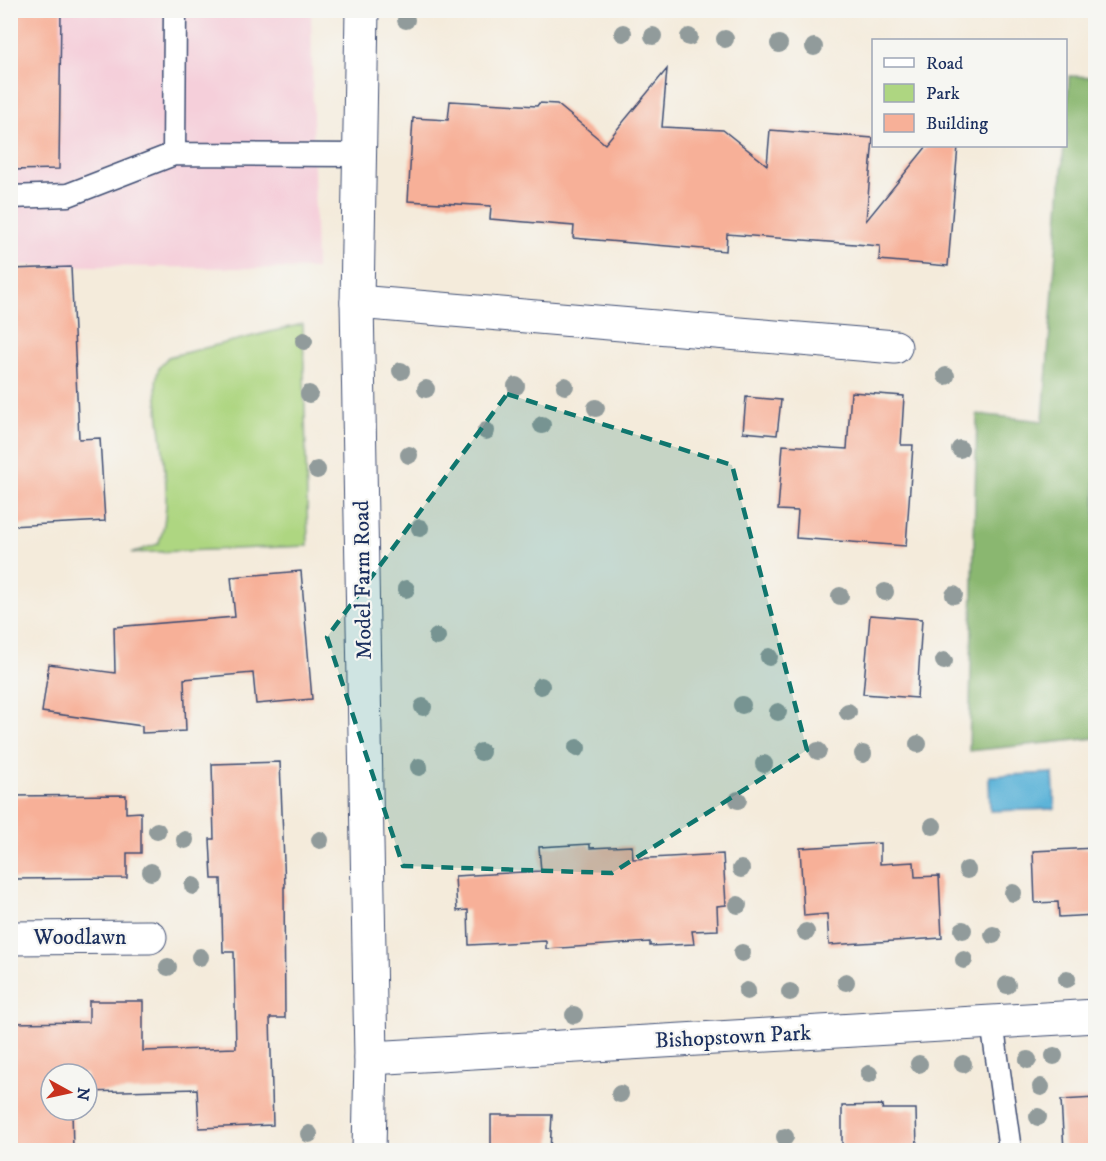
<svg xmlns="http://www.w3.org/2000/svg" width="1106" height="1161" font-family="'IM FELL DW Pica',serif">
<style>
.built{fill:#f5cfda}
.green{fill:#aed681;stroke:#648270;stroke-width:1.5}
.forest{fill:#8ab76f;stroke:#527366;stroke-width:1.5}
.water{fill:#5bb3d8;stroke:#3b719b;stroke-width:1.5}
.building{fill:#f7b098}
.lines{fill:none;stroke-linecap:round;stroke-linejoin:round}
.lane-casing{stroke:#3c4b71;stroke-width:25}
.street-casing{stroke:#3c4b71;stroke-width:35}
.secondary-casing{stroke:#3c4b71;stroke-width:35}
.lane{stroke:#fff;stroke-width:22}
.street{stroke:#fff;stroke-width:33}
.secondary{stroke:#fff;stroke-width:33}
.tree{fill:#919b9b}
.marked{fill:#0f766e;fill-opacity:0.2;stroke:#0f766e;stroke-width:4.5;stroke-dasharray:12 8;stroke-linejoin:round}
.labels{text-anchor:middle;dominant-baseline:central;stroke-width:4.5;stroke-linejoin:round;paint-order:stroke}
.street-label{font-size:22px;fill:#1b2f5e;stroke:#f6f6f2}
</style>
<rect width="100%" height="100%" fill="#f6f6f2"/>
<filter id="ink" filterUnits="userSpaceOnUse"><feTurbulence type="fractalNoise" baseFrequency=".0167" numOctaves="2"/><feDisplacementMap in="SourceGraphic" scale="12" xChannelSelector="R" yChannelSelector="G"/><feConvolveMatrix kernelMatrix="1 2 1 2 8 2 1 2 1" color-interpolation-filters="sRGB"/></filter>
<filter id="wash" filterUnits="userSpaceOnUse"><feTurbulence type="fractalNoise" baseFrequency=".008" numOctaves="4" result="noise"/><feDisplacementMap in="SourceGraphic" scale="24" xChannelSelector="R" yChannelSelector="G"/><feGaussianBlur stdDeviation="1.35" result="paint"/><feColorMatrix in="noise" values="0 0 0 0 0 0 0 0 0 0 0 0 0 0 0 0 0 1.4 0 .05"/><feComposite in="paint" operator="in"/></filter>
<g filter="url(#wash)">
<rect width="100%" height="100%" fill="#f4ebdb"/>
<path class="built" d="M11 11H311L316 269 11 265Z"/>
<path class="green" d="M303 324 308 546 131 553 158 544C174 509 162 448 158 410 157 397 154 380 159 368 161 364 166 360 168 357Z"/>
<path class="forest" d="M1069 76 1096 77 1095 738 969 751 977 414 1043 421 1064 146H1066Z"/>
<path class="water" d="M1053 773 1055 809 990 811 989 776Z"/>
<g id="blocks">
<path class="building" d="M10 10H61L59 169 10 170Z
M667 69 662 127 723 130 767 165 770 130 873 138 866 221 927 146H958L948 266 879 260 880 246 727 234 726 251 573 238 574 226 490 219 491 206 408 201 413 118 448 120 450 101 537 106 539 103 557 104 605 144Z
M71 267 79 439 100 438 105 521 10 526V269Z
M851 392 904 396 901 445H913L906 546 796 538 798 511 778 510 783 445 847 449Z
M746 397 781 400 777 435 743 432Z
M301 571 312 699 256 704 253 673 184 679 186 731 142 733V726L42 712 49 664 115 673 114 627 235 617 231 577Z
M870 615 922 619 917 698 863 694Z
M280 762 285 887H284L285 1018H270L273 1125 199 1128 197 1089 87 1092V1074H51V1110H72L73 1150H12L10 1023 89 1022V1001H143V1051L236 1048 234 952H223L221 879H212L210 839H214L212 764Z
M126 795V813L141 812V853H127V878L10 879V796Z
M880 843V864L914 862 915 877 939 876 942 938 829 945 827 914 804 916 800 848Z
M590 844V848L632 846 633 859 723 854 726 905 717 906 718 930 692 931 694 944 650 946V942L546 949V941L469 945 468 910 457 911 455 876 541 871 539 847Z
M1095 848V915L1059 917 1058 902 1035 903 1033 851Z
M1095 1098V1150H1064L1061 1100Z
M883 1105 882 1109H916L917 1150H842V1106Z
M491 1115H552L550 1150H491Z"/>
</g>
</g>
<g filter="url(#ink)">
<use href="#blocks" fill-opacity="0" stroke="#3c4b71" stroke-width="1.5"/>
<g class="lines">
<defs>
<path id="lane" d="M175 10 174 154 360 155
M10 197 68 195 174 154
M992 1022 1010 1150"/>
<path id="street" d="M357 302 895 347
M10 938 150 937
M371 1058 1096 1016"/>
<path id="secondary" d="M362 10 357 302 371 1058 369 1150"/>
</defs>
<use href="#lane" class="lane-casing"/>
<use href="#street" class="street-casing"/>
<use href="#secondary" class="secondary-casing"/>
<use href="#lane" class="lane"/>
<use href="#street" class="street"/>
<use href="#secondary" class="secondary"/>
</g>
<g class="tree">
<circle cx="406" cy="20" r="9"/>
<circle cx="623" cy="33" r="9"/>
<circle cx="653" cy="36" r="9"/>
<circle cx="689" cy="37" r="9"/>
<circle cx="725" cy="39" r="9"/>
<circle cx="779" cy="44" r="9"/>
<circle cx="814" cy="47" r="9"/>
<circle cx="304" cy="341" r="9"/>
<circle cx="401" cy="371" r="9"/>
<circle cx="946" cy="376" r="9"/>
<circle cx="516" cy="386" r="9"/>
<circle cx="565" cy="386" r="9"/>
<circle cx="426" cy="389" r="9"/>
<circle cx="309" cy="394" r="9"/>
<circle cx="596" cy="408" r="9"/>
<circle cx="542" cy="425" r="9"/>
<circle cx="486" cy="431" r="9"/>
<circle cx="960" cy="449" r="9"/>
<circle cx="409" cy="455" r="9"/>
<circle cx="317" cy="470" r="9"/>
<circle cx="420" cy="528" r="9"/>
<circle cx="406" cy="589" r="9"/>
<circle cx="885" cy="592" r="9"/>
<circle cx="954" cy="595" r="9"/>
<circle cx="840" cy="596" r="9"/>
<circle cx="437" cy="637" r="9"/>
<circle cx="769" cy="657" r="9"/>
<circle cx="944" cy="661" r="9"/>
<circle cx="541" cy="686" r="9"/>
<circle cx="742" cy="705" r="9"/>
<circle cx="423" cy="707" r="9"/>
<circle cx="778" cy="712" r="9"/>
<circle cx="848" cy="712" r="9"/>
<circle cx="918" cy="744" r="9"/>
<circle cx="577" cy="748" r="9"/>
<circle cx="818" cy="751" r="9"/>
<circle cx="481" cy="752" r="9"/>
<circle cx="863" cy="754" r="9"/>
<circle cx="764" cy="764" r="9"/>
<circle cx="419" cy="767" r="9"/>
<circle cx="738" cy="800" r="9"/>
<circle cx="933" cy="826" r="9"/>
<circle cx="157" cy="831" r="9"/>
<circle cx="185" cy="840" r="9"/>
<circle cx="320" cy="840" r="9"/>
<circle cx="741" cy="869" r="9"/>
<circle cx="967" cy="870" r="9"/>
<circle cx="151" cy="872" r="9"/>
<circle cx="193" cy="886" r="9"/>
<circle cx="1013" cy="893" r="9"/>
<circle cx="738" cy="905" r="9"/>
<circle cx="963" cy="930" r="9"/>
<circle cx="806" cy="932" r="9"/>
<circle cx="993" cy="935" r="9"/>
<circle cx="742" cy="953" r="9"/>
<circle cx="200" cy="957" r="9"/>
<circle cx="964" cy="960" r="9"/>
<circle cx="168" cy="967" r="9"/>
<circle cx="1067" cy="979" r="9"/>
<circle cx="846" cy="982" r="9"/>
<circle cx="1007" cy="985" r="9"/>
<circle cx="747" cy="991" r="9"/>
<circle cx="790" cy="992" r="9"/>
<circle cx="574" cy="1015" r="9"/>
<circle cx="1054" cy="1056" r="9"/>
<circle cx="1028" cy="1060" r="9"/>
<circle cx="919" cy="1064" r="9"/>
<circle cx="963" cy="1064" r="9"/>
<circle cx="869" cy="1074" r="9"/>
<circle cx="1041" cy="1087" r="9"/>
<circle cx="620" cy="1094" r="9"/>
<circle cx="1038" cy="1117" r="9"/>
<circle cx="309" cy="1134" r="9"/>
<circle cx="785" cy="1137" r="9"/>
</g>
</g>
<path class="marked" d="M507 394 732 465 807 750 612 873 403 866 327 637Z"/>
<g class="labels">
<g class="street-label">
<text transform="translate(363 580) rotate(-91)">Model Farm Road</text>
<text x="80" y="937">Woodlawn</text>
<text transform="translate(733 1037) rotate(-3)">Bishopstown Park</text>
</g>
</g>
<rect width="1106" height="1161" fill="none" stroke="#f6f6f2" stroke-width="36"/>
<rect x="872" y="39" width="195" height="108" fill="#f6f6f2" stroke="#9ea6b7" stroke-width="1.5"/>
<rect x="884" y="58" width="30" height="9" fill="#ffffff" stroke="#9ea6b7" stroke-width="1.5"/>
<text x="926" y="69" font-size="18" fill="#1b2f5e">Road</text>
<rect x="884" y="84" width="30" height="18" fill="#aed681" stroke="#9ea6b7" stroke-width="1.5"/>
<text x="926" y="99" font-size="18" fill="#1b2f5e">Park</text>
<rect x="884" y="114" width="30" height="18" fill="#f7b098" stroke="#9ea6b7" stroke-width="1.5"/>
<text x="926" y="129" font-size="18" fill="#1b2f5e">Building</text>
<g transform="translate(69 1092) rotate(98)"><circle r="28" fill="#f6f6f2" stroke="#9ea6b7" stroke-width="1.5"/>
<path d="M0-4.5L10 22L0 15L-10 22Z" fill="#c8321e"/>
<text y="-9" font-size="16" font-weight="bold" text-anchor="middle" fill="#1b2f5e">N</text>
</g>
</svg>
